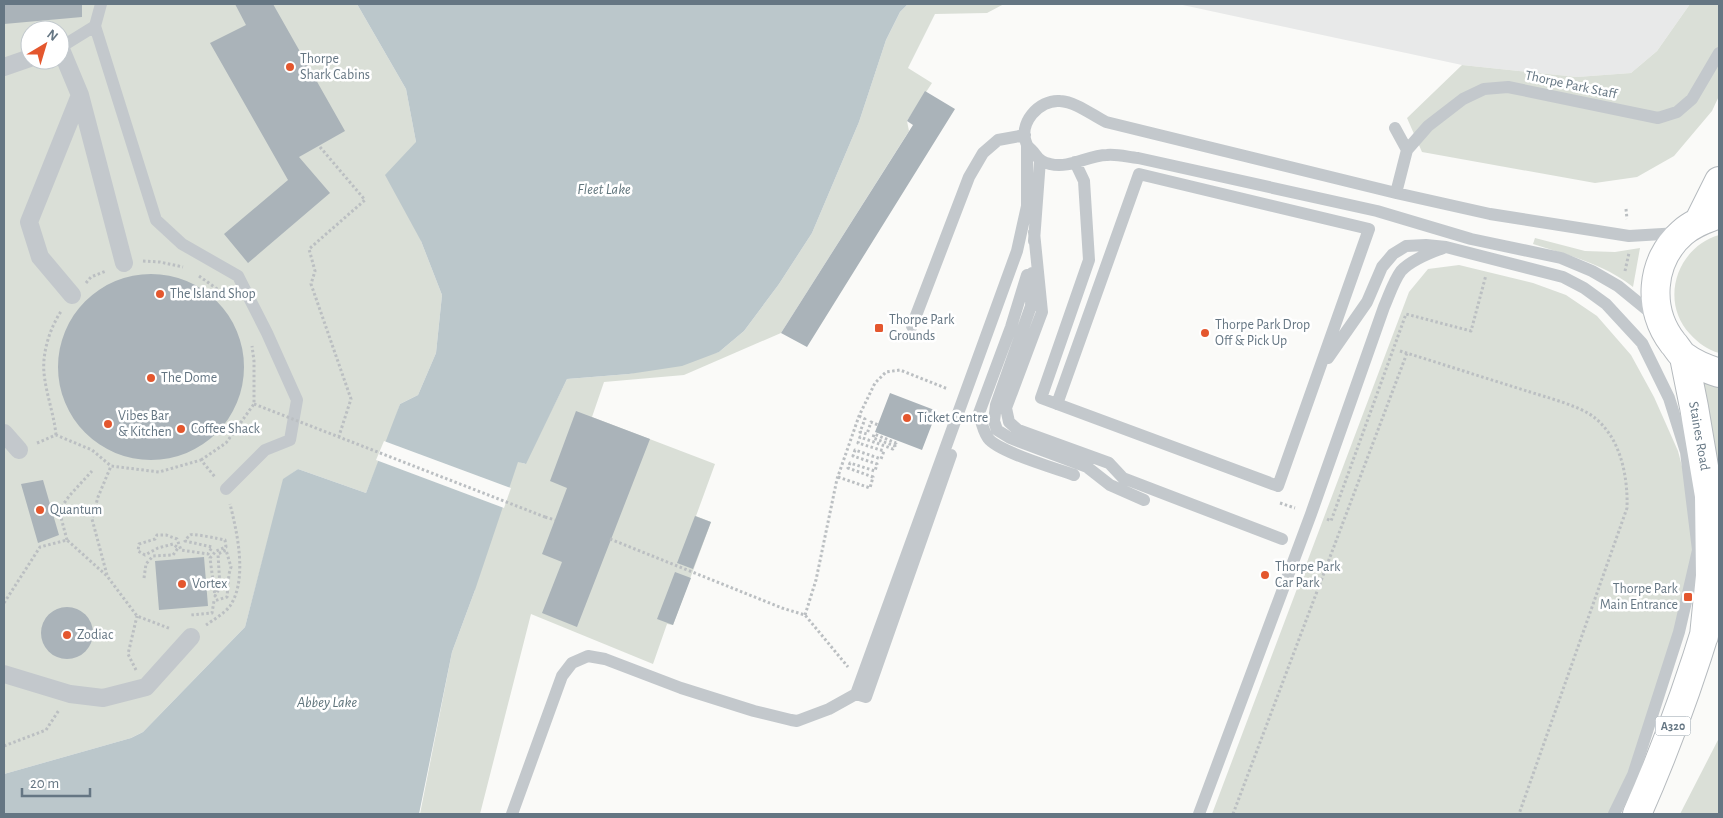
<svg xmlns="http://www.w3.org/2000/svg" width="1723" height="818" font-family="'Alegreya Sans',sans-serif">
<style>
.built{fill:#e8e9e9}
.green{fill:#dadfd7;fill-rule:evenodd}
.water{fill:#bbc7cb}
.pier{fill:#fafaf8}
.building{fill:#aab3b9}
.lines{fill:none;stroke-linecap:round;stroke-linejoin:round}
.primary-casing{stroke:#b5babe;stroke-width:30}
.path{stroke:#bbbfc2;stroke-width:3;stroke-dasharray:2.5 2.5;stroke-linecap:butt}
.service{stroke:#c3c8cc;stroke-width:12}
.pedestrian{stroke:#c3c8cc;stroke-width:18}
.primary{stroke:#fff;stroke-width:28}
.path-bridge{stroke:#bbbfc2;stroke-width:3;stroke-dasharray:2.5 2.5;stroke-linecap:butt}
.poi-dot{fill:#e4572e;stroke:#fff;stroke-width:2}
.labels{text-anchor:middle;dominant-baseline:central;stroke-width:5;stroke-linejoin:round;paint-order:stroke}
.shield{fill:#fff;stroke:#939fa8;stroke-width:1}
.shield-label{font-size:12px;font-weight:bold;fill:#657683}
.poi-label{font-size:14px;fill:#657683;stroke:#fff;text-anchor:start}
.street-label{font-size:14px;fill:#657683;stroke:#fff}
.water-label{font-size:15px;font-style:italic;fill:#60757c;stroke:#fff}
</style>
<rect width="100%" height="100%" fill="#fafaf8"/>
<path class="built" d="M1178 4H1690L1657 51 1631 73 1577 77 1462 65Z"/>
<path class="green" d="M4 4H357L406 89 416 142 421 241 442 295 436 353 418 395 400 404 396 416 525 464 567 379 629 374 719 352 744 331 779 284 812 233 859 122 886 40 900 12 908 4H1004L987 13 935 14 908 68 932 83 907 121 909 131 781 333 684 375 604 382 592 417 715 464 696 516 711 522 673 625 667 624 653 664 531 614 480 814H420L452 652 475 590 379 461 366 493 298 469 284 479 245 627 143 732 131 738 4 774ZM30 30H60V60H30Z
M1690 4H1719V96L1712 111 1674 156 1637 177 1595 183 1422 152 1407 118 1462 65 1577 77 1631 73 1657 51Z
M1719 235V353C1708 350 1698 343 1690 334 1659 301 1677 247 1719 235Z
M1535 238 1585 251 1615 252 1640 248 1633 287C1604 264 1568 255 1533 244Z
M1459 265 1533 283 1566 295 1597 316 1631 355 1654 397 1678 451 1691 501 1698 550 1679 632 1614 814H1212L1409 292 1428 269Z
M1700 378 1719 383V522Z
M1719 738V814H1680Z"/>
<path class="water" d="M357 4H908L900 12 886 40 859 122 812 233 779 284 744 331 719 352 682 366 629 374 567 379 526 464 518 462 475 590 452 652 419 814H4V774L131 738 143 732 245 627 283 479 298 469 366 493 400 404 418 395 436 353 442 295 421 241 385 175 416 142 406 89Z"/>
<path class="pier" d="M384 441 511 488 504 508 376 460Z"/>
<path class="building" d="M4 4H82V17L4 24Z
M235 4H273L345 131 299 157 330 193 248 263 224 234 288 180 210 43 246 25Z
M925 91 955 109 807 347 781 333 913 125 907 121Z
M58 367a93 93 0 1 1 186 0a93 93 0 1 1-186 0Z
M890 393 937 411 922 450 875 432Z
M576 411 650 439 577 627 542 613 562 562 542 554 567 488 550 481Z
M43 480 59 535 38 543 21 484Z
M695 516 711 522 693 569 677 563Z
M204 557 208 606 159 610 155 561Z
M675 572 691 578 673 625 657 619Z
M41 633a26 26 0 1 1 52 0a26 26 0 1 1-52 0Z"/>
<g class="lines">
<defs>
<path id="primary" d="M1719 214C1706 219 1693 223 1682 233 1650 261 1647 310 1673 343 1677 347 1680 354 1685 357 1695 365 1707 369 1719 373
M1699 221 1719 181
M1684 357 1694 407 1709 496 1710 576 1704 636
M1637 814C1665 751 1689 685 1709 619"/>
</defs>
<use href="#primary" class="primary-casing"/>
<path class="path" d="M320 147 365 200 309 249 315 271 311 284 351 399 339 436
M1626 209 1627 219
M143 261 160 262 183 267
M1625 271 1629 253
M199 276 227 296
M86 283 91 277 106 271
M1400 351C1442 364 1485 378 1527 391 1545 397 1581 406 1595 418 1621 439 1628 477 1627 508L1519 814
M859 416 865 419 860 432 867 434 871 422 878 425
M56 435C54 414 46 394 44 373 42 353 50 327 62 310
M37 443 56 435 92 450 111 466 159 472 201 460 215 477
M201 460 226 443 254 404V361L252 346
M838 477 870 488 873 477 848 468 850 463 875 471 877 464 853 456 855 450 881 459 884 451 858 443 860 437 893 449 895 446 873 438 874 434 896 443 897 440
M1280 503 1295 508
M545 517 555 520
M1327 519 1331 521 1406 314 1471 331 1486 275
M610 539 782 608 805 615 848 667
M67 540 59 510 70 495 92 471
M107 575 92 519 98 497 111 466
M144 578 146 564 153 556 173 555 178 548 173 544 158 548 145 555 138 551 139 544 155 539 157 535H166L177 539 181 550 208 554 212 547 185 541C186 540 189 535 190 535 193 533 219 539 225 540L226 547 216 551 210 558 215 596 220 587 218 554 226 550 231 567 229 574 227 597 214 601 212 613 190 615
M4 603 40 547 67 540 107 576 137 616 171 629
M805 615 816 580 837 479 859 416 875 383 886 372 900 370 948 389
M206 625C213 620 225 613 230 606 248 579 237 532 230 504
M136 670 128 654 137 616
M4 746 46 730 59 710
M1233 814 1407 353"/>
<path class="service" d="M101 4 95 26 156 220 182 244 238 276 267 333 297 400 290 440 265 450 226 489
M61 47 95 26
M1395 128 1407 150 1396 193
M1407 150 1428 126 1463 99 1484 89 1508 87 1658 118 1677 112 1692 99 1719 53
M1034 232 1042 312 1006 408 1009 422 1018 430 1109 463 1123 478 1282 539
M1034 241 1040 160
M1032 273 1031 306 996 405 994 421 997 430 1010 438 1087 467 1110 485 1144 500
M1027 275 1011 327 979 413C981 421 983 431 988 438 998 452 1055 468 1074 475
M1656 317 1618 286 1592 271 1561 258 1471 239 1377 211 1138 158C1128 157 1117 154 1107 155 1088 155 1070 169 1050 164 1043 163 1039 160 1035 154 1033 151 1029 148 1027 145 1017 124 1039 99 1060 101 1076 102 1092 115 1106 122L1396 193 1490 214 1629 236 1679 233
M912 326 969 177 983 153 998 140 1025 135
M1328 358 1367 302 1382 267 1393 254 1406 246 1426 245 1446 247 1563 277 1584 288 1606 304 1642 343 1669 398 1686 452 1698 550 1679 632 1633 775 1614 814
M1057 404 1139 174 1369 229 1278 486 1041 398 1089 260 1084 181 1075 162
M856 694 866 697 951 455
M512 814 562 676 572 663 588 656 605 659 681 688 754 711 791 720 797 721 829 709 856 694 1017 251 1027 206V145
M1199 814 1311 514 1384 307C1389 296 1393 282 1401 271 1411 260 1429 253 1443 248"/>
<path class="pedestrian" d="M60 47 80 95 124 263
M4 67 30 58
M72 295 40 257 29 222 80 95
M4 433 19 450
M4 674 70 694 103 698 146 687 191 637"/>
<use href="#primary" class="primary"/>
<path class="path-bridge" d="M254 404 545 517"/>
</g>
<g class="poi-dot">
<circle cx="290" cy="67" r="5"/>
<circle cx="160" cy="294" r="5"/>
<rect x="874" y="323" width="10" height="10" rx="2.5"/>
<circle cx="1205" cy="333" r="5"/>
<circle cx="151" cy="378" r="5"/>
<circle cx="907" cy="418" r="5"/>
<circle cx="108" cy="424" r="5"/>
<circle cx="181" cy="429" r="5"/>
<circle cx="40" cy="510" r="5"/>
<circle cx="1265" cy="575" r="5"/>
<circle cx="182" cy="584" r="5"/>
<rect x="1683" y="592" width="10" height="10" rx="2.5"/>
<circle cx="67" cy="635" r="5"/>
</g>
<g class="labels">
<rect class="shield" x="1655.5" y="716.5" width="35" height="19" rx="4"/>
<g class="shield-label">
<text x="1673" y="726">A320</text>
</g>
<g class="poi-label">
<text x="300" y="59">Thorpe<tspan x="300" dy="16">Shark Cabins</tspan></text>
<text x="170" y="294">The Island Shop</text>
<text x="889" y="320">Thorpe Park<tspan x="889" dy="16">Grounds</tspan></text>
<text x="1215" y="325">Thorpe Park Drop<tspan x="1215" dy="16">Off &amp; Pick Up</tspan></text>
<text x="161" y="378">The Dome</text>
<text x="118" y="416">Vibes Bar<tspan x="118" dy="16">&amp; Kitchen</tspan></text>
<text x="917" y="418">Ticket Centre</text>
<text x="191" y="429">Coffee Shack</text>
<text x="50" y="510">Quantum</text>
<text x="1275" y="567">Thorpe Park<tspan x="1275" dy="16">Car Park</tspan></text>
<text x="192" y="584">Vortex</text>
<text x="1678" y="589" text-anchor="end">Thorpe Park<tspan x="1678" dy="16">Main Entrance</tspan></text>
<text x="77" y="635">Zodiac</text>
</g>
<g class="street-label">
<text transform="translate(1571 85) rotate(12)">Thorpe Park Staff</text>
<text transform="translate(1699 436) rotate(80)">Staines Road</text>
</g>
<g class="water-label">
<text x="604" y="189">Fleet Lake</text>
<text x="327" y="702">Abbey Lake</text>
</g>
</g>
<rect width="1723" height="818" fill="none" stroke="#657683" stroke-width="10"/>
<g transform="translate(45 45) rotate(38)"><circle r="24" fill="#ffffff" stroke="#c1c8cd"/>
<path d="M0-4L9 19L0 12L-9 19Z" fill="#e4572e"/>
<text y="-8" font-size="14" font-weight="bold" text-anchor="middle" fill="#657683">N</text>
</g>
<path d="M22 788v8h68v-8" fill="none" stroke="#657683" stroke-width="2.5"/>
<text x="30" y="788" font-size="15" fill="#657683" stroke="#ffffff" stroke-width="4" paint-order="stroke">20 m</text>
</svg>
